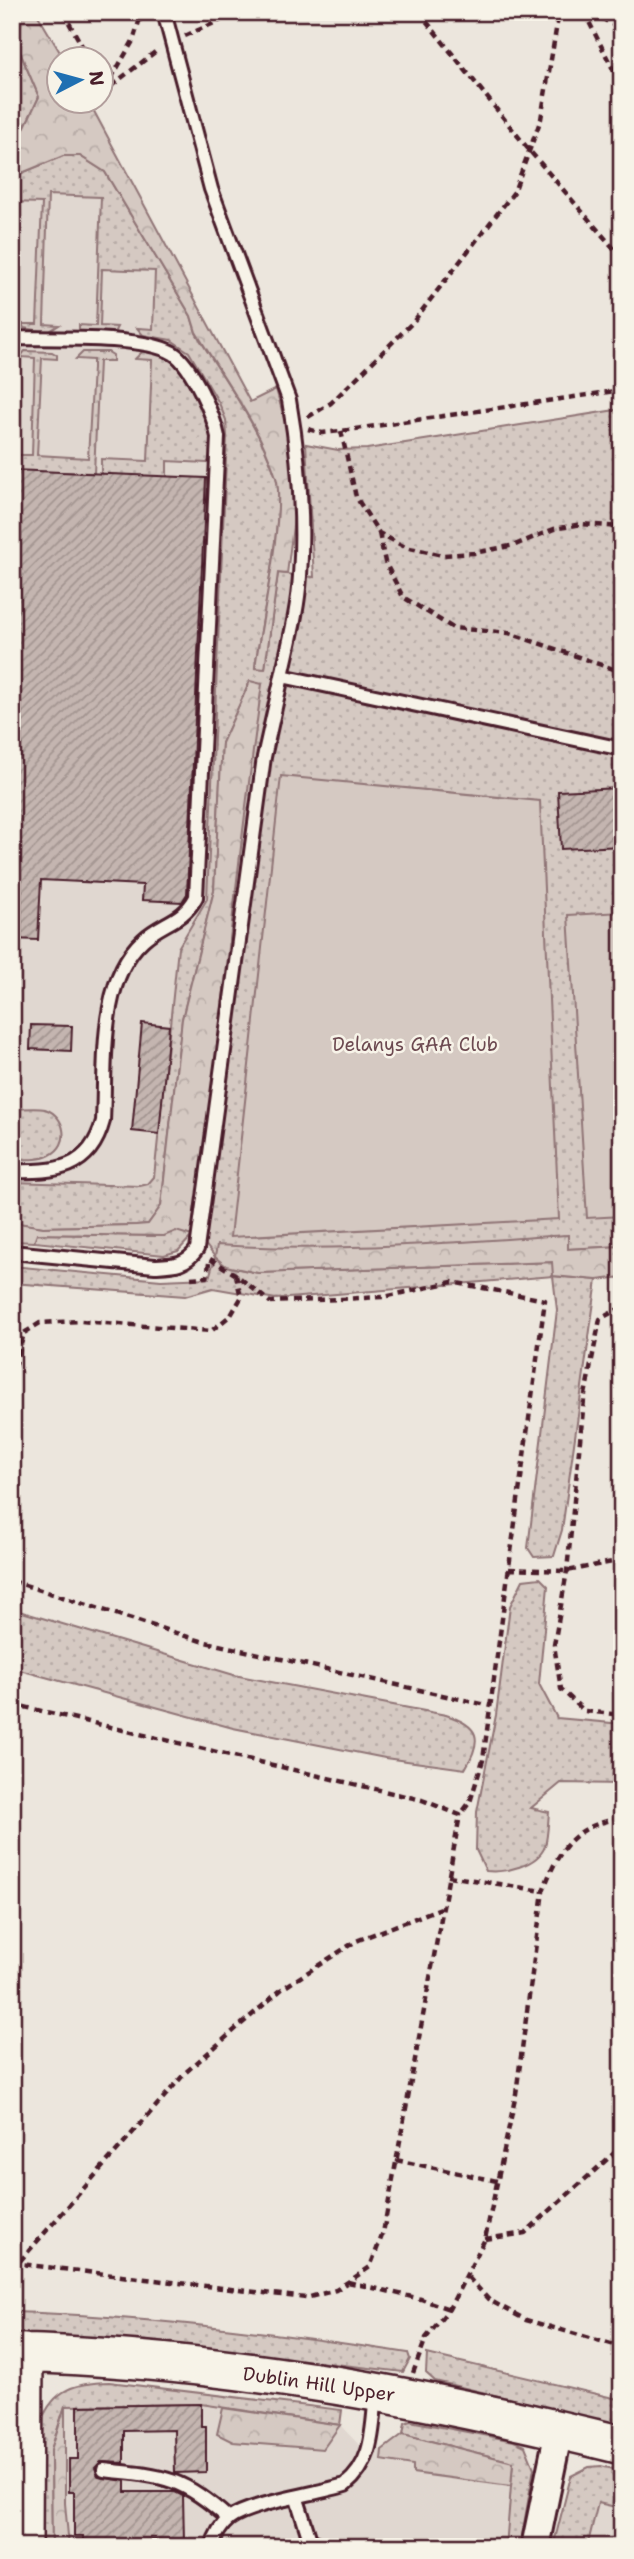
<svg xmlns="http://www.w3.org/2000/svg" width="634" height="2559" font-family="'Shantell Sans',sans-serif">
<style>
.built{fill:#e0d7d0}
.green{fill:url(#green-dots);stroke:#907476;stroke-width:2}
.forest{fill:url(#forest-crowns);stroke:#907476;stroke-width:2}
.pitch{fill:#d5c9c2;stroke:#907476;stroke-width:2}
.building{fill:url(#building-hatch);stroke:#4a1f2b;stroke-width:2}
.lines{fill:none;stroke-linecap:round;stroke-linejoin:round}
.lane-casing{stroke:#4a1f2b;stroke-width:18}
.street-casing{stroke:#4a1f2b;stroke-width:32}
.secondary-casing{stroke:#4a1f2b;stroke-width:42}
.path{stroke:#4a1f2b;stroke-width:4.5;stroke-dasharray:7 5;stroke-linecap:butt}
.lane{stroke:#f7f3e8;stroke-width:12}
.street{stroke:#f7f3e8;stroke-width:26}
.secondary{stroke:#f7f3e8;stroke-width:37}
.labels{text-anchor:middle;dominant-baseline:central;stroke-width:5;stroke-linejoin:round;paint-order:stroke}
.park-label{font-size:19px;fill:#6d4a51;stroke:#f7f3e8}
.street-label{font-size:19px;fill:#4a1f2b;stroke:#f7f3e8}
</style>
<defs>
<pattern id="green-dots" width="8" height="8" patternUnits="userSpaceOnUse" patternTransform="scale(1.75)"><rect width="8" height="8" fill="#d5c9c2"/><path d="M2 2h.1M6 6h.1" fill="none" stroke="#b8aca7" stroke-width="1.8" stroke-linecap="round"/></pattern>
<pattern id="forest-crowns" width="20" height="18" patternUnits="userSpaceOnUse" patternTransform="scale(1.75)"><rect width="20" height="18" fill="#d5c9c2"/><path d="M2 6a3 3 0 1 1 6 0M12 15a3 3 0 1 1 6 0" fill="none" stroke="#b8aca7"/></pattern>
<pattern id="building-hatch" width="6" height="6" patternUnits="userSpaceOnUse" patternTransform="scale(1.75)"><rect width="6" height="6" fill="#c4b5b0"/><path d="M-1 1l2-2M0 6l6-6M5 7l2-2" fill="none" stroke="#a1938f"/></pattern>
</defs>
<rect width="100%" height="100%" fill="#ece6dd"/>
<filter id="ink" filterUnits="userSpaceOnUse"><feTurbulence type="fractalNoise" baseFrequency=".0143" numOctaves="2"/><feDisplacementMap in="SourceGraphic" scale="14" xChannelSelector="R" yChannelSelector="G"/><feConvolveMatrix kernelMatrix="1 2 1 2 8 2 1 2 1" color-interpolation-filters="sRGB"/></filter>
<g filter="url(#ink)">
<path class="built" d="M12 51 17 150 89 102 261 422 185 1217 12 1233Z
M201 2404 340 2425 360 2446 370 2448 382 2450 403 2434 513 2462 506 2547H69L65 2503V2406Z
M601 2466 622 2471V2547H553L571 2476 589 2467Z"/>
<path class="green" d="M12 51 20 52 39 97 12 154Z
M63 156H80L105 172 191 316 196 333C223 378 259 426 276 477 286 508 260 629 255 667L265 668 278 573 314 577 306 444 338 450 367 449 622 409V1246L229 1267 258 1273 553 1262V1276L597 1280 562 1530 554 1556 534 1557 528 1548 557 1310 553 1276 276 1299 213 1288 185 1296 12 1283V1266L161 1280 209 1278 215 1257 201 1239 192 1236 178 1251 164 1255 34 1242 37 1234 164 1236 231 940 250 682 222 743 214 890 182 1019 161 1206 148 1224 136 1225 43 1227 14 1223 12 1182 140 1186 148 1184 154 1177 178 948 207 899 227 436 226 420 219 403 189 352 171 340 143 335 137 328 153 329 155 271 102 269 100 326 117 327 113 335 82 333 79 330V325L96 326 101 197 48 195 44 324 59 325 48 332 24 328 22 324H37L42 203 12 202V177Z
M25 351 52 352 57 355V359L42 358 37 455 88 458 93 368V360L76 359 83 352H108L113 355V361H99L94 473 17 471 18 464H13L12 455H32L35 358 20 357Z
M143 351C153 351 166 354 174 359 190 370 223 446 207 463L167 461V477L101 474V459L148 461 152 360 135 359Z
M12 1109C22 1109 36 1107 45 1109 66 1116 71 1145 50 1155 39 1161 25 1159 12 1159Z
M540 1578 548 1586 539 1684 557 1718 622 1724V1784L561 1783 531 1808 549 1812C548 1822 548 1835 545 1846 538 1866 504 1873 486 1871L476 1850 477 1812 496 1715 510 1606 523 1580Z
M12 1609 234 1675 446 1715C480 1726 483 1739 465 1769L385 1758 233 1728 12 1668Z
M12 2312C145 2316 277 2333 408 2353L410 2359 403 2372 148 2342 12 2334Z
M427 2354 622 2400V2425L435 2381 426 2373Z
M109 2382 342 2410 340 2425 201 2404 65 2406 51 2450 52 2547H35L41 2422C54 2388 76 2383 109 2382Z
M410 2421 514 2441 525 2446 534 2468 520 2547H506L513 2462 403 2434 405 2423Z
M601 2466 622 2471V2492L616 2507 598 2503 587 2547H553L571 2476 589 2467Z"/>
<path class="forest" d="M12 12H36L64 59 60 60V102H89L250 402 276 389 292 447 296 502 287 574 278 573 265 669 255 668C260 629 286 509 276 477 260 426 223 378 196 332L191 316 105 172 80 156H63L12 177V154L39 97 20 52 12 51Z
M250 681 262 684C237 863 219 1042 197 1221L192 1236 176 1231 164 1236 37 1234 34 1242 12 1241V1222L43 1227 136 1225 148 1224 161 1206 182 1019 214 890 222 743Z
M568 1235V1249L622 1246V1277L597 1280 553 1276 552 1262 258 1273 226 1266 215 1257 217 1245C334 1253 451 1242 568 1235Z
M65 2406V2503L69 2547H52L51 2450Z
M223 2408 340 2425 323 2449 233 2442 217 2434Z
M403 2434 513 2462 511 2486 413 2473V2465L381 2460 382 2450Z"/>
<path class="pitch" d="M281 776 540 801 559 1219 230 1237Z
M622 912V1216L587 1218 568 915Z"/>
<path class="building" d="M12 470 206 478 187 894 182 902 142 900 143 885 41 880 38 940 12 939Z
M620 788 622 846 561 849 558 791Z
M142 1023 169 1026 159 1134 132 1131Z
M31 1025 72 1026 71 1051 30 1049Z
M201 2404V2426H206V2472L175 2473 174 2430 124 2431V2463L101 2462 95 2468 99 2477 125 2481V2492H175L183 2496 184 2540H150V2547H83V2536H74V2492H69V2459H78V2406Z"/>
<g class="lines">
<defs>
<path id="lane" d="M164 12 211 189 289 400C299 458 304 518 300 576 298 610 289 643 282 676
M12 338C51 339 142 335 173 353 192 365 214 416 218 437L196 897C183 922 162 922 143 940 98 981 106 1065 103 1121 90 1170 56 1172 12 1171
M12 1252 155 1266C174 1265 186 1265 197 1249L264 757 282 676 622 749
M104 2470C164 2476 183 2477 229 2519
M297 2499 310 2540 326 2547
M212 2547C215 2536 220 2526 229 2519 250 2503 316 2494 345 2485 374 2462 372 2429 376 2394"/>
<path id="street" d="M535 2547 559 2430"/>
<path id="secondary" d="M12 2353C218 2358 422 2396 622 2445
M23 2547 24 2353"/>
</defs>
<use href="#lane" class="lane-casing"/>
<use href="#street" class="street-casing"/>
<use href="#secondary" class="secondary-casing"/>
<path class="path" d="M63 12 90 60
M419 12 529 150 622 258
M584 12 622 87
M591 12 622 30
M185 36 239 12
M105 89 133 41 142 12
M102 93 159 49
M89 102H90
M308 417 331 403 413 322 514 192 541 119 559 12
M308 429 322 433 341 431 622 390
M341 431 356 497 379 533 405 547 443 555 474 553 515 545 554 529 582 524 622 527
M379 533 385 562 403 597 453 628 509 633 622 672
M210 1259 235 1274 270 1302 384 1297 452 1282 545 1300 483 1760 470 1802 460 1815
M191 1278 207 1277 209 1263
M622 1307 600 1319 584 1400 567 1571 554 1645 561 1689 584 1711 622 1715
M12 1379 24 1333 40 1323 80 1321 211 1331 231 1315 241 1298 236 1275
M509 1569 567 1571 622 1560
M12 1581 201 1641 491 1706
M12 1704 422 1800 460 1815 383 2233 370 2267 336 2290 306 2298 12 2263
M448 1876 543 1891
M396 2160 497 2181
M485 2239 525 2233 622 2146
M12 2270 186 2072 282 1989 356 1941 441 1908
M468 2277 489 2300 526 2320 622 2347
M348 2282 421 2299 449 2309
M413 2373 426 2338 449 2309 485 2239 516 2094 543 1891C559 1848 574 1825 622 1818"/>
<use href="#lane" class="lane"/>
<use href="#street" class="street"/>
<use href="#secondary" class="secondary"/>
</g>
</g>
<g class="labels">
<g class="park-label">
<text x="415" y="1044">Delanys GAA Club</text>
</g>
<g class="street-label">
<text transform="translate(319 2384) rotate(8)">Dublin Hill Upper</text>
</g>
</g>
<rect width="634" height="2559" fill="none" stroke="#f7f3e8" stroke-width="42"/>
<rect x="21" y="21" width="592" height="2517" fill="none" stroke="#4a1f2b" stroke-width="2.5" filter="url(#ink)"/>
<g transform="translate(80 80) rotate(84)"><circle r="33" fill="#f7f3e8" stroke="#b29e9c" stroke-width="2"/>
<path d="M0-5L12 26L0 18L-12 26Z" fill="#1f6fb2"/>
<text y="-10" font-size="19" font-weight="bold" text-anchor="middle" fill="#4a1f2b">N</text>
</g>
</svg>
